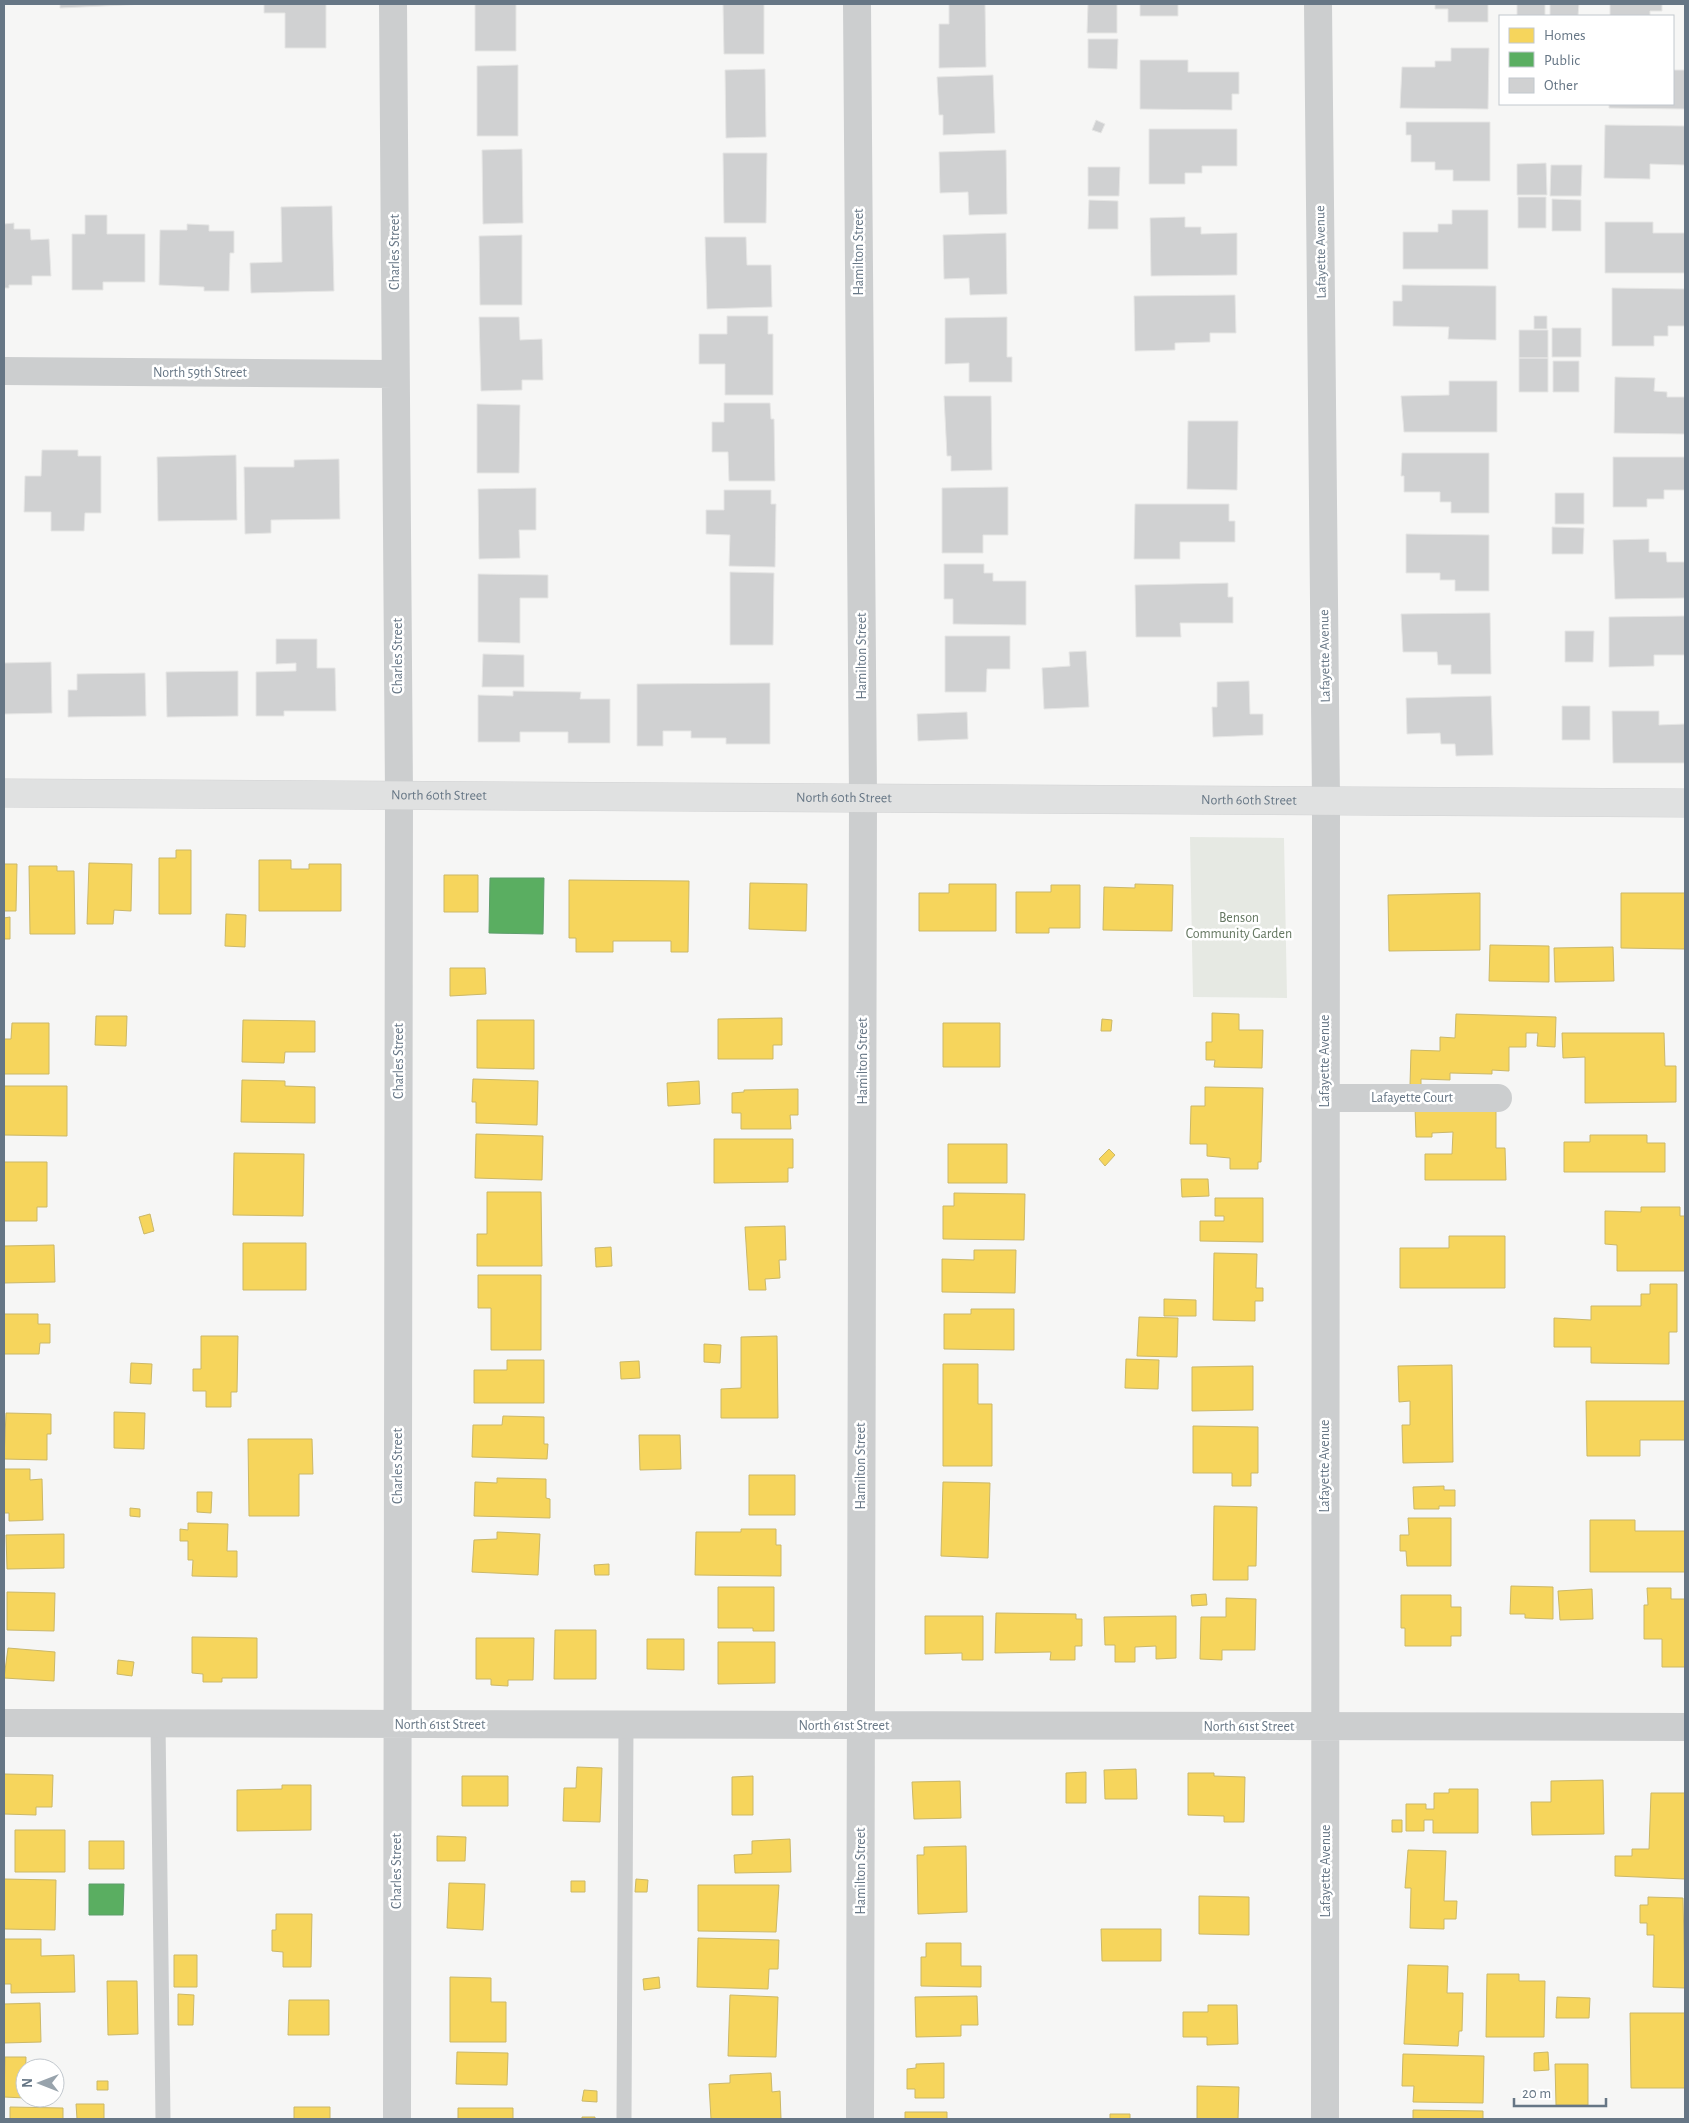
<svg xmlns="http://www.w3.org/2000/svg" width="1689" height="2123" font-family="'Alegreya Sans',sans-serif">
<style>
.green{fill:#e6e9e3}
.homes{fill:#f6d55c;stroke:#cbb868}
.public{fill:#5aae61;stroke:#5e9d6c}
.building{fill:#d0d1d2;stroke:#e6e6e5}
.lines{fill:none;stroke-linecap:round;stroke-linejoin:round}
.secondary-casing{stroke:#d2d3d4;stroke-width:29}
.lane{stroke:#cccecf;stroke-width:15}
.street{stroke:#cccecf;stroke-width:28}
.secondary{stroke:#e0e1e1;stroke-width:28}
.labels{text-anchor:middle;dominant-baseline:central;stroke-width:5;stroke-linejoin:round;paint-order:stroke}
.street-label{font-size:14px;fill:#667685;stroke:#fff}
.park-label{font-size:14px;fill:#657761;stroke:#fff}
</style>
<rect width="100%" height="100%" fill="#f6f6f5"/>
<path class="green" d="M1190 837 1284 838 1287 998 1193 997Z"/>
<path class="homes" d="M176 850H191V914H159V858H176Z
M259 860H291V869H309V864H341V911H259Z
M89 863 132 864 131 911 114 910 113 924H87Z
M4 864H17L16 911H4Z
M29 866H57V871H74L75 934H30Z
M444 875H478V912H444Z
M569 880 689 881 688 952H671V941H613V952H576V938H569Z
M750 883 807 884 806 931 749 929Z
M949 884H996V931H919V893H949Z
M1135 884 1173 885 1172 931 1103 930 1104 887 1135 888Z
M1051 885H1080V928H1049V933H1016V892H1051Z
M1480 893V950L1389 951 1388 895Z
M1621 893H1685V949L1621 948Z
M226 914 246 915 245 947 225 946Z
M10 917V939H4V918Z
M1490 945 1549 946V982L1489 981Z
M1613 947 1614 981 1555 982 1554 948Z
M450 968H485L486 994 450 996Z
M1212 1013 1239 1014V1030H1263L1262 1068 1214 1067 1215 1060H1206V1042H1212Z
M1456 1014 1556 1017 1555 1047 1537 1046 1538 1033H1526V1047H1509V1071L1492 1070V1074L1450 1073V1080L1421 1079V1086L1410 1085 1411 1050 1440 1051V1037L1455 1038Z
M96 1016H127L126 1046 95 1045Z
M782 1018V1045H773V1059H718V1019Z
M1102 1019 1112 1020 1111 1031H1101Z
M243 1020 315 1021V1052H285L284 1063 242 1062Z
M477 1020H534V1069L477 1068Z
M12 1023H49V1074H4V1039H11Z
M943 1023H1000V1067H943Z
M1562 1033H1664L1665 1066H1676V1102L1585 1103V1057L1563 1058Z
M473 1079 538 1081 537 1125 476 1123V1102H472Z
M242 1080 285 1081V1086L315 1087V1123L241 1122Z
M699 1081 700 1104 668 1106 667 1083Z
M4 1086H67V1136L4 1135Z
M1205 1087 1263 1088 1261 1162H1258V1169H1230V1158L1207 1156V1144H1190L1191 1106H1205Z
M798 1089V1115H790L791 1129H741V1113H732V1093L744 1092V1090Z
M1496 1106V1148H1505L1506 1180H1425V1154H1452L1453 1132 1432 1133V1137H1416L1415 1107Z
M476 1134 543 1136 542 1180 475 1178Z
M1590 1135H1647V1143H1665V1172H1564V1142H1590Z
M714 1139H793V1168H788V1182L714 1183Z
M948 1144H1007V1183H948Z
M1109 1149 1115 1155 1105 1166 1099 1159Z
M234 1153 304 1154 303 1216 233 1215Z
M4 1162H47V1207H37V1221H4Z
M1181 1179H1208L1209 1196 1182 1197Z
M487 1192H541L542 1266H477V1234H487Z
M954 1193 1025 1194 1024 1240 943 1239V1206H954Z
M1215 1198H1263V1242L1200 1241V1221H1224V1216H1215Z
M1641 1207H1680V1216H1685V1271H1617V1245L1605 1244V1211L1641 1212Z
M150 1214 154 1231 144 1234 139 1217Z
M785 1226 786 1260H779L780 1278 765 1279 766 1290H749L745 1227Z
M1449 1236H1505V1288H1400V1248H1449Z
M243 1243H306V1290H243Z
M54 1245 55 1282 4 1283V1246Z
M611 1247 612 1266 596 1267 595 1248Z
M974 1250H1016L1015 1293 942 1292V1259L974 1260Z
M1214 1253 1257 1254 1256 1288H1263V1301H1255V1321L1213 1320Z
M478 1275H541V1350H491V1308H478Z
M1650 1284H1677V1332H1669V1364L1591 1363V1347H1554V1318L1591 1320V1306H1641V1294H1650Z
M1164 1299 1196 1300V1316H1164Z
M971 1309H1014V1350L944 1349V1314H971Z
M4 1314H38V1324H50V1343H40L39 1354H4Z
M1139 1317 1178 1318 1177 1357 1137 1356Z
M201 1336H238L237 1392H231V1407H206V1391H193V1369H201Z
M777 1336 778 1418H721V1389L741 1388V1337Z
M704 1344 721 1345 720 1363 704 1362Z
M1126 1359 1159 1360 1158 1389 1125 1388Z
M507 1360H544V1403H474V1370H507Z
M639 1361 640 1378 621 1379 620 1362Z
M131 1363 152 1364 151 1384 130 1383Z
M943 1364H978V1404H992V1466H943Z
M1452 1365 1453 1462 1403 1463 1402 1425H1410V1401L1399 1402 1398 1366Z
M1253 1366V1410L1192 1411V1367Z
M1586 1401H1685V1440H1640V1456H1587Z
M114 1412 145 1413 144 1449 114 1448Z
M6 1413 51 1414V1434H47V1460L4 1459Z
M503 1416 544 1417V1444H548L547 1459 472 1457 473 1425H502Z
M1193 1426 1258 1427V1473H1251V1486H1232V1473H1193Z
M639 1435H680L681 1469 640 1470Z
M248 1439H312L313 1474H299V1516H249Z
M4 1469H30V1480L42 1479 43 1520 9 1521V1513H4Z
M749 1475H795V1515H749Z
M497 1478 546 1479V1498L550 1499V1518L474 1516 475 1482 497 1483Z
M943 1482 990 1483 988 1558 941 1556Z
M1444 1486V1490H1455V1506H1439V1509H1414L1413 1487Z
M197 1492H212L211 1513 197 1512Z
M1214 1506 1257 1507 1256 1566H1248V1580H1213Z
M130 1508 140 1509V1517L130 1516Z
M1408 1518H1451V1566H1407L1406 1551H1400V1535H1409Z
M1590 1520H1635V1531H1685V1572H1590Z
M188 1523 228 1524 227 1551H237V1577L192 1576 193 1560H188V1541H180V1529L188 1530Z
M741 1529H776V1545H781V1576L695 1575 696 1532H741Z
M497 1532 540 1534 538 1575 472 1572 474 1540 497 1539Z
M64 1534V1568L7 1569 6 1535Z
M609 1564V1575H595L594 1565Z
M1511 1586 1553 1587V1619L1525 1618V1614H1510Z
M718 1587H774V1631H753V1628H718Z
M1647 1588H1671V1599H1685V1667H1662V1639H1644V1605H1648Z
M1592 1589 1593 1619 1560 1620 1558 1591Z
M7 1592 55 1593 54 1631 7 1630Z
M1206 1594 1207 1605 1192 1606 1191 1595Z
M1401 1595H1451V1607H1461V1636H1451V1646H1405V1628H1401Z
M1226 1598 1256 1599 1255 1650H1222V1660L1200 1659 1201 1617H1226Z
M996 1613 1076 1614V1619H1082V1646H1075V1660H1050L1051 1652 995 1653Z
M925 1616H983V1660H962V1653L925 1654Z
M1176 1616V1658L1156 1659V1646L1135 1647V1662H1115V1645H1105L1104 1617Z
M555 1630H596V1679H554Z
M192 1637 257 1638V1678H222V1682H203V1674L192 1673Z
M476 1638H534L533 1680H508V1686L491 1685V1679H476Z
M647 1639H684V1670L647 1669Z
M718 1642H775V1683L718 1684Z
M8 1648 55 1652 54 1681 4 1678Z
M118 1660 134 1662 132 1676 117 1674Z
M577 1767 602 1768 600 1822 563 1821 564 1788H576Z
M1136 1769 1137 1799H1105L1104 1770Z
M1086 1772V1803H1066V1773Z
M1188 1773H1214V1776L1245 1777 1244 1822H1224V1816L1188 1815Z
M4 1774 53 1775 52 1807H36V1815L4 1814Z
M462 1776H508V1806H462Z
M753 1776V1815H732V1777Z
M1603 1780 1604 1834 1532 1835 1531 1802H1551V1781Z
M960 1781 961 1818 914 1819 912 1782Z
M282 1785H311V1830L237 1831V1790L282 1789Z
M1449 1789H1478V1833H1433V1820H1424V1831H1406V1804H1426V1809H1434V1793H1449Z
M1651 1793H1685V1879L1615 1876V1856H1632V1849H1649Z
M1392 1820H1402V1832H1392Z
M15 1830H65V1872H15Z
M437 1836 466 1837 465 1861H437Z
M790 1839 791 1872 735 1873 734 1855 752 1854V1841Z
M89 1841H124V1869H89Z
M966 1846 967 1912 918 1914 917 1855H924V1847Z
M1408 1850 1446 1851 1444 1901H1457L1456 1919H1444V1929L1410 1928 1411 1888H1405Z
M4 1879 56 1880 55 1930 4 1929Z
M636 1879 648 1880 647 1892H635Z
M571 1881H585V1892H571Z
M449 1883 485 1884 483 1930 447 1928Z
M698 1885H779L776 1932 698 1931Z
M1199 1896 1249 1897V1935L1199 1934Z
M1648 1897 1683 1898 1685 1988 1653 1987 1654 1935H1647V1923H1640V1905H1648Z
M276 1914H312L311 1967H283V1952L272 1951V1930H276Z
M1101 1929H1161V1961H1102Z
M698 1938 779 1940 778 1969H769L768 1989 697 1987Z
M4 1939H41V1956L74 1955 75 1992 11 1993V1984H4Z
M926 1943H961V1966H981V1987L921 1986V1957H926Z
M174 1955H197V1987H174Z
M1408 1965 1448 1966 1447 1993H1463L1462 2031H1459L1458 2046 1404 2044Z
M1487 1974H1519V1981H1545L1544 2037H1486Z
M450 1977 491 1978V2002H506V2042H450Z
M659 1977 660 1988 644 1990 643 1979Z
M107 1981H137L138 2034 108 2035Z
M178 1994 194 1995 193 2025H178Z
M730 1995 778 1997 776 2057 728 2056Z
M977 1996 978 2025H961V2036L916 2037 915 1997Z
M1557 1997 1590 1998 1589 2018H1556Z
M289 2000H329V2035H288Z
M40 2003 41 2042 4 2043V2004Z
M1208 2005H1237L1238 2044 1207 2045V2037H1183V2012H1208Z
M1630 2013H1685V2088H1631Z
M457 2052 508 2053 507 2085 456 2084Z
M1548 2052 1549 2070 1534 2071V2053Z
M1403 2054 1484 2056 1483 2103 1413 2102 1414 2086H1402Z
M5 2057H26L25 2098 4 2097Z
M944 2063V2098H915V2089H907V2069L916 2068V2064Z
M1555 2064H1588V2105H1556Z
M771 2073 772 2092 780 2091 781 2119H711L709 2084 730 2083V2075Z
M97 2081H108V2090H97Z
M1197 2086 1239 2087 1238 2119H1197Z
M584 2090 597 2091V2102L582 2101Z
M76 2104H104V2119H77Z
M10 2107 63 2108V2119H10Z
M294 2107H330V2119H294Z
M458 2108H513V2119H458Z
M1413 2110 1483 2111V2119H1413Z
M905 2112H947V2119H905Z
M1110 2114H1130V2119H1110Z
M582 2117H595V2119H582Z"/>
<path class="public" d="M490 878H544L543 934 489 933Z
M89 1884H124L123 1915H89Z"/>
<path class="building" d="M60 4H145L60 8Z
M264 4H326V48H285V13H264Z
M475 4H516V51H475Z
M723 4H764V54H724Z
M949 4H985L986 67 939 68V24H949Z
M1088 4H1117V33H1087Z
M1140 4H1178V16H1140Z
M1435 4H1488V22H1448V9H1435Z
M1517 4H1545V16H1517Z
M1550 4H1579L1578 16H1550Z
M1610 4H1662V11H1650V16H1610Z
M1088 39H1118L1117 69 1088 68Z
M1451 48H1489L1488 109 1400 108 1402 67H1435V61H1451Z
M1140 60H1188V72H1239V94H1232V110L1140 109Z
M518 65V136H477V66Z
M765 69 766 137 726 138 725 70Z
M1673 70H1685V109L1609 108V104H1673Z
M993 75 995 133 943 135V115H939L937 77Z
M1096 120 1105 124 1101 133 1092 130Z
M1406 122H1490V181H1453V170H1435V162H1411V135H1406Z
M1605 125 1685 126V165L1650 164V179L1604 178Z
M1149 129H1237V166H1202V173H1185V184H1149Z
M522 149 523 223 483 224 482 150Z
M1006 150 1007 214 969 215 968 192 940 193 939 152Z
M723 153H767L766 223H724Z
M1546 163 1547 195H1517V164Z
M1551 165H1582L1581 196H1550Z
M1088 167H1120L1119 196H1088Z
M1518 197H1546V228H1518Z
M1552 199 1581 200V231H1552Z
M1089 200 1118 201V229H1088Z
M332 206 334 291 251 293 250 263 282 262 281 207Z
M1452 210H1488V269H1403V232H1438V224H1452Z
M85 215H107V234H145V282H103V290H72V234H85Z
M1185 217V227H1201V234L1237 233V275L1151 276 1150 218Z
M1605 222H1653V233H1685V273H1605Z
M14 223V229H30L31 240 49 239 51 276H32V285H9V288H4V224Z
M187 224 209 225V231H234V253H230L229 291H204V287L159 285 160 230H187Z
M1006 233 1007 294 970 295 969 278 944 279 943 235Z
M522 235V305H480L479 236Z
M705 237H746L747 265H771L772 307 707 309Z
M1402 285 1496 286V340L1448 339 1449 327 1393 326V301H1402Z
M1612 288 1685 289V326H1668V336H1654V346H1612Z
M1235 295 1236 333H1210V342L1175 343V350L1135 351 1134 296Z
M727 316H768V334H773V395H725V364H699V334H727Z
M1534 316H1547V329H1534Z
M479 317H519L520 340 542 339 543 380H522V390L481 391Z
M1007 317V357H1012V382H969V363L945 364V318Z
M1552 328H1581V357H1552Z
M1519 330H1548V358H1519Z
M1519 358H1548V392H1519Z
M1553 361H1579V392H1553Z
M1615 377 1655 378 1654 391 1667 392V397H1685V434L1614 433Z
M1449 381H1497V432H1404L1401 396 1449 395Z
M944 396H991L992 470 951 471V456H947Z
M724 403H770L771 419H774L775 481H729L728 452H712V422H724Z
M477 404 520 405 519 473H477Z
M1188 421H1238L1237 490 1187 489Z
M42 450H78V456H101V513H85L84 531H51V512H24L25 476H41Z
M1402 453H1489V513H1451V502H1440V492H1404V476H1401Z
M236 455 237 520 158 521 157 457Z
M1613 457H1685V490H1664V499H1647V507H1613Z
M339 459 340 519 271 520V533L245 534 244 467H294V460Z
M1008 487V535H983V553H942V488Z
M536 488V530H519L520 558 479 559 478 489Z
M724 490H771V504H776L775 567 729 566 730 535 706 534V510H724Z
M1555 493H1584V524H1555Z
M1135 504H1229V521H1235V542H1180V559H1134Z
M1552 527 1584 528 1583 554H1552Z
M1406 534 1489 535V591H1455V580H1440V573H1406Z
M1649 539V552H1666L1667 562H1685V598L1615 599 1613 540Z
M944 564H984V573H993V581H1026V625L953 624V599H944Z
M730 572 774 573 773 645H730Z
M478 574 548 575V598H520V643L478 642Z
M1228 583V597H1233V623H1180L1181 637H1136L1135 585Z
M1490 613 1491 674H1451V665H1438L1437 652H1403L1401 614Z
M1685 616V655H1654V666L1609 667V617Z
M1565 631H1594L1593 662H1565Z
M945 636H1010V669H987L986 692H945Z
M276 639H317V668H335L336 711H284V716H256V672L296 671V663L276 664Z
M1086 651 1089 707 1044 709 1042 668 1070 666 1069 652Z
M483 654 524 655V687H482Z
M51 662 52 713 4 714V663Z
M238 671V716L167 717 166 672Z
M145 673 146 716 68 717V690H77V674Z
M1249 681 1250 714H1263V735L1213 737 1212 707H1217V682Z
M770 683V744H726V738H691V731H663V746H637V684Z
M513 691 581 692 580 699H610V743H568V732H520V742H478V695L513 696Z
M1491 696 1493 755 1456 756 1455 744H1441L1440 733 1407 734 1406 698Z
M1562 706H1590V740H1562Z
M1612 711H1659V725L1685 724V763H1613Z
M967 712 968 739 918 741 917 714Z"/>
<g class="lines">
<defs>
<g id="secondary">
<path id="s1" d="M4 793 1685 803"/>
</g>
</defs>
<use href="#secondary" class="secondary-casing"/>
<path class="lane" d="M158 1723 163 2119
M624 2119 626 1725"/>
<path class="street" d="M393 4 399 795 397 2119
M857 4 863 798 860 2119
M1318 4 1326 800 1325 2119
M4 371 395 374
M1325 1098H1498
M4 1723 1685 1727"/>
<use href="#secondary" class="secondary"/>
</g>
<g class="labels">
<g class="street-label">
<text transform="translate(395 252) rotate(-90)">Charles Street</text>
<text transform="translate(859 252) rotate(-90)">Hamilton Street</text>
<text transform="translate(1321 252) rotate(-91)">Lafayette Avenue</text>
<text x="200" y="373">North 59th Street</text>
<text transform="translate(398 656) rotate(-90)">Charles Street</text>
<text transform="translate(862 656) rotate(-90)">Hamilton Street</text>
<text transform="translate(1325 656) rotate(-91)">Lafayette Avenue</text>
<text stroke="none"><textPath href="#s1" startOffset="435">North 60th Street</textPath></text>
<text stroke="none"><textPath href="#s1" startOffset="840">North 60th Street</textPath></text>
<text stroke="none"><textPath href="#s1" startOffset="1245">North 60th Street</textPath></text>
<text transform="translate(399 1061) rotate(-90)">Charles Street</text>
<text transform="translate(863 1061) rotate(-90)">Hamilton Street</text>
<text transform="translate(1325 1061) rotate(-90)">Lafayette Avenue</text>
<text x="1412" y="1098">Lafayette Court</text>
<text transform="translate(398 1466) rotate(-90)">Charles Street</text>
<text transform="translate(861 1466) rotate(-90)">Hamilton Street</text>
<text transform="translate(1325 1466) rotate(-90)">Lafayette Avenue</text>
<text x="440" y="1725">North 61st Street</text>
<text x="844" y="1726">North 61st Street</text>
<text x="1249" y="1727">North 61st Street</text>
<text transform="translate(397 1871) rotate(-90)">Charles Street</text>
<text transform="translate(861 1871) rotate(-90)">Hamilton Street</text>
<text transform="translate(1326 1871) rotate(-90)">Lafayette Avenue</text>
</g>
<g class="park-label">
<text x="1239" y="918">Benson<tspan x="1239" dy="16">Community Garden</tspan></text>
</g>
</g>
<rect width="1689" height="2123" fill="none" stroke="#667685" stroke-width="10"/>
<rect x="1499" y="15" width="175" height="90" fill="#ffffff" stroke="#c2c8ce"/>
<rect x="1509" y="28" width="25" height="15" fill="#f6d55c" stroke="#c2c8ce"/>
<text x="1544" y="40" font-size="15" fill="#667685">Homes</text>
<rect x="1509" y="52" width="25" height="15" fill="#5aae61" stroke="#c2c8ce"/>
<text x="1544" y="65" font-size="15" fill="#667685">Public</text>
<rect x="1509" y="78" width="25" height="15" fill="#d0d1d2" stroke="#c2c8ce"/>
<text x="1544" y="90" font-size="15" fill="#667685">Other</text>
<g transform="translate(40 2083) rotate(270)"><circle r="24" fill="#ffffff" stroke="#c2c8ce"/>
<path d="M0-4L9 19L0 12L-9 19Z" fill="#98a3ac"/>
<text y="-8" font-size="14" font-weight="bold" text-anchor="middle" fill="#667685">N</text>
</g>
<path d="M1514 2098v8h92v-8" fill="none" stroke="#667685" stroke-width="2.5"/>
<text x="1522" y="2098" font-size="15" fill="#667685" stroke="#ffffff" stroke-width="4" paint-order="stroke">20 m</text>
</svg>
